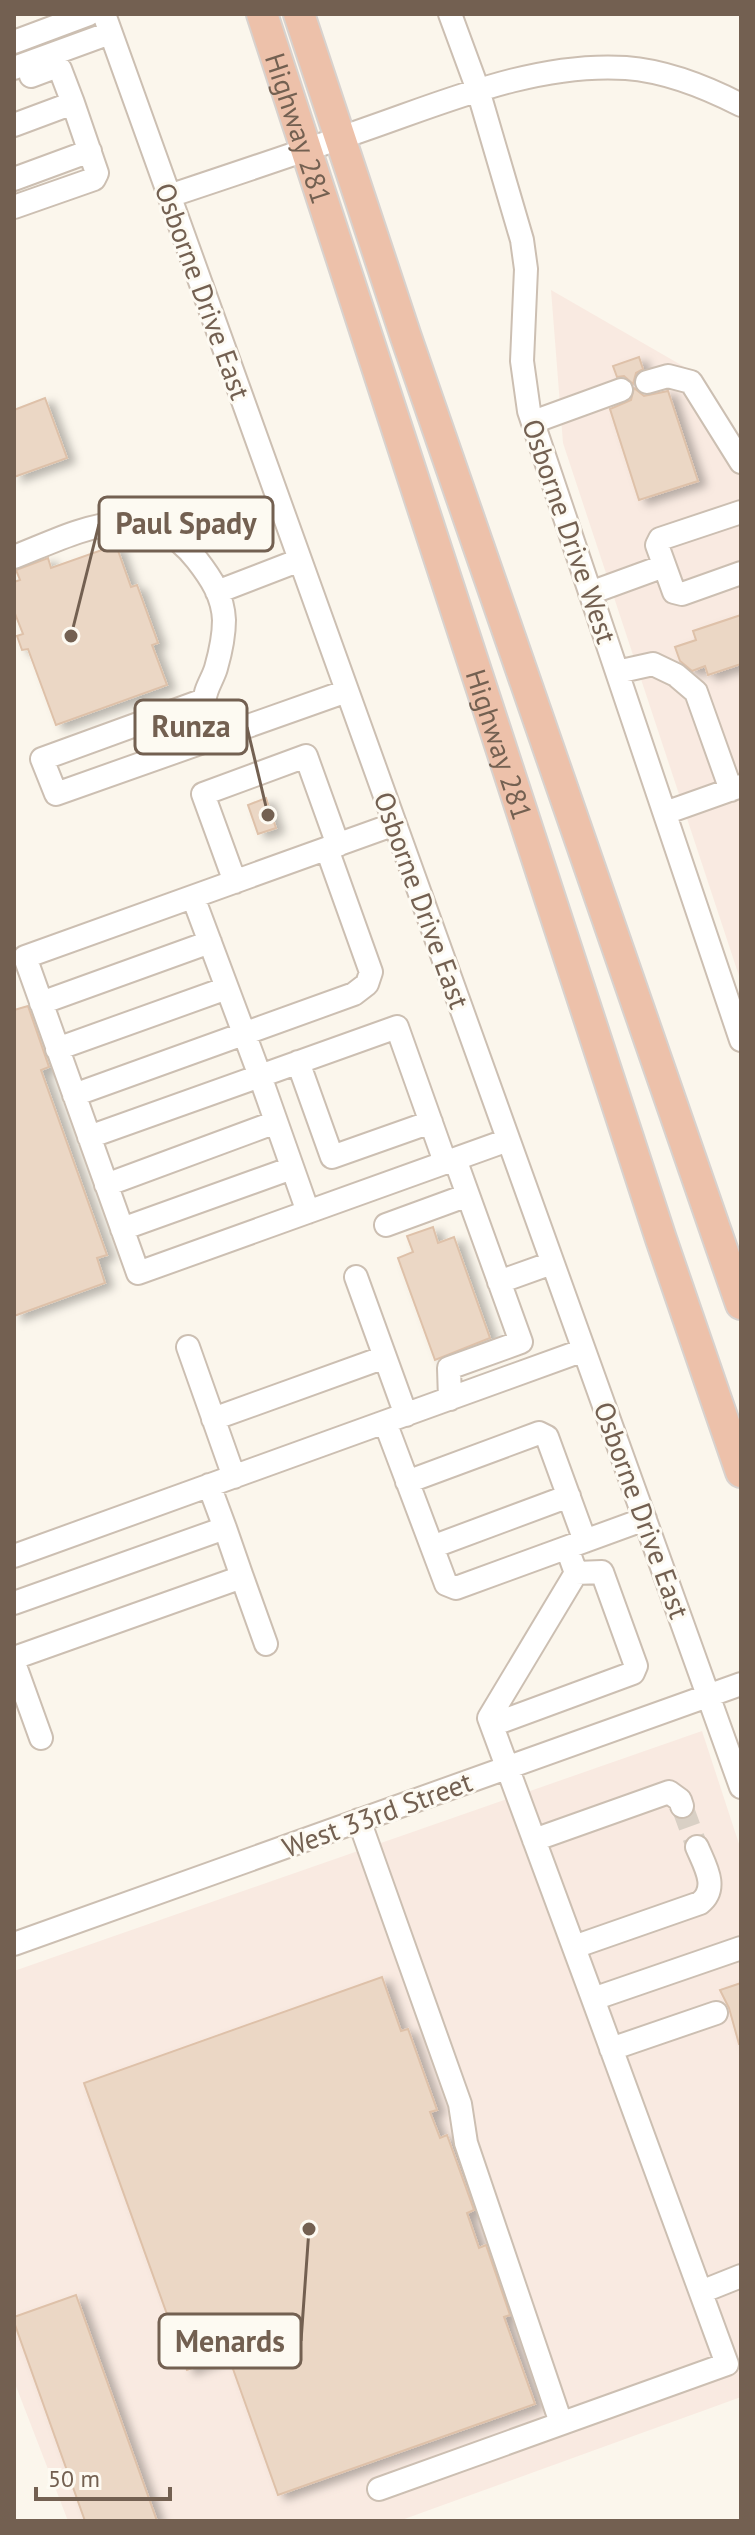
<svg xmlns="http://www.w3.org/2000/svg" width="755" height="2535" font-family="'PT Sans',sans-serif">
<style>
.commercial{fill:#f9eae1}
.building{fill:#ebd7c5;stroke:#dec1a9;stroke-width:2;filter:url(#shadow)}
.lines{fill:none;stroke-linecap:round;stroke-linejoin:round}
.minor-tunnel{stroke:#d9d0c5;stroke-width:22;stroke-dasharray:22 11;stroke-linecap:butt}
.minor-casing{stroke:#ccbfb2;stroke-width:26}
.highway-casing{stroke:#d8d2ce;stroke-width:34}
.minor{stroke:#fff;stroke-width:22}
.highway{stroke:#edc1aa;stroke-width:30}
.labels{text-anchor:middle;dominant-baseline:central;stroke-width:6;stroke-linejoin:round;paint-order:stroke}
.street-label{font-size:28px;fill:#736051;stroke:#fdfaf2}
.leader{fill:none;stroke:#736051;stroke-width:3}
.callout-dot{fill:#736051;stroke:#fdfaf2;stroke-width:3}
.callout{fill:#fdfaf2;stroke:#736051;stroke-width:3}
.callout-label{font-size:30px;text-anchor:middle;font-weight:bold;fill:#736051}
</style>
<defs>
<filter id="shadow"><feDropShadow dx="8" dy="4.5" stdDeviation="4" flood-color="#0004"/></filter>
</defs>
<rect width="100%" height="100%" fill="#fbf6ec"/>
<path class="commercial" d="M551 290 695 373 741 451V982L563 443Z
M702 1731 741 1850V2397L399 2521H68L14 2381V1971Z"/>
<path class="building" d="M639 357 643 369 636 373 633 384 624 376 617 377 613 366Z
M634 388 644 396 668 391 698 481 639 500 610 409 631 400Z
M45 398 67 458 14 477V410Z
M116 545 131 587 137 585 158 643 152 645 167 685 56 725 28 649 22 650 17 636 23 634 14 611V582L20 580 16 570 48 558 51 568Z
M741 615V664L708 675 705 666 692 671 680 661 675 647 696 640 693 631Z
M266 798 276 828 258 834 248 805Z
M28 1006 49 1067 41 1070 107 1255 97 1258 105 1283 14 1316V1010Z
M433 1227 438 1243 454 1237 490 1338 435 1360 398 1258 413 1252 407 1236Z
M382 1977 401 2031 408 2029 437 2110 430 2112 440 2138 447 2135 474 2210 467 2213 479 2248 486 2245 510 2315 504 2317 535 2404 278 2495 228 2355 187 2370 84 2083Z
M741 1983V2044H739L729 2008 720 1990Z
M76 2295 157 2521H85L14 2322V2317Z"/>
<g class="lines">
<path class="minor-tunnel" d="M682 1806 697 1847"/>
<defs>
<path id="minor" d="M104 14 741 1787
M450 14 478 90 522 240 526 269 522 361 529 411 741 1040
M14 42 89 14
M14 68 110 33
M31 76 55 67 60 69 73 103
M14 125 73 103 97 173 94 179 14 207
M14 179 90 151
M169 196C235 174 301 152 366 129 447 101 537 62 626 68 666 71 706 87 741 105
M647 382 668 376 691 382 741 462
M533 422 621 390
M741 512 660 539 657 545 674 592 682 594 741 573
M14 557C78 532 145 493 197 560 211 578 223 596 224 620 224 635 220 654 216 668 213 679 203 692 205 703 207 714 213 727 216 738
M217 592 300 560
M590 593 664 566
M617 672 653 664 676 675 696 692 731 790
M204 700 42 759 56 794 347 691
M665 813 741 786
M395 824 25 957 138 1273 508 1140
M235 882 203 794 306 756 338 845
M41 1003 210 942
M57 1049 227 988
M298 1062 332 1157 431 1122
M74 1095 354 994 367 984 371 972 327 849
M89 1137 260 1076 193 897
M106 1185 276 1122
M308 1212 260 1076 397 1027 445 1162
M386 1225 468 1195
M122 1229 292 1168
M356 1277 406 1415
M499 1282 552 1263
M188 1347 234 1477
M450 1399 449 1368 521 1342 455 1159
M213 1419 385 1357
M385 1422 446 1584 456 1588 645 1519
M407 1482 539 1433 547 1437 585 1541
M432 1547 569 1496
M567 1548 576 1573 489 1718 593 1999
M14 1556 584 1350
M242 1577 266 1644
M14 1603 225 1528 209 1485
M14 1658 242 1577 225 1528
M14 1663 41 1738
M492 1725 633 1673 636 1666 602 1572 576 1573
M359 1820 460 2104 466 2143 561 2423
M534 1840 669 1792 680 1800 682 1806
M14 1944 741 1684
M574 1947 700 1903C719 1888 705 1866 697 1847
M611 2049 716 2013
M701 2292 741 2276
M379 2489 727 2364 593 1999 741 1948"/>
<g id="highway">
<path id="s1" d="M262 14 661 1239 741 1472"/>
<path d="M299 14 406 337 741 1304"/>
</g>
</defs>
<use href="#minor" class="minor-casing"/>
<use href="#highway" class="highway-casing"/>
<use href="#minor" class="minor"/>
<use href="#highway" class="highway"/>
</g>
<g class="labels">
<g class="street-label">
<text stroke="none"><textPath href="#s1" startOffset="120">Highway 281</textPath></text>
<text transform="translate(203 291) rotate(70)">Osborne Drive East</text>
<text transform="translate(570 531) rotate(71)">Osborne Drive West</text>
<text stroke="none"><textPath href="#s1" startOffset="768">Highway 281</textPath></text>
<text transform="translate(422 900) rotate(70)">Osborne Drive East</text>
<text transform="translate(642 1510) rotate(70)">Osborne Drive East</text>
<text transform="translate(377 1814) rotate(-20)">West 33rd Street</text>
</g>
</g>
<path class="leader" d="M71 636L99 524M268 815L247 727M309 2229L301 2341"/>
<g class="callout-dot">
<circle cx="71" cy="636" r="8"/>
<circle cx="268" cy="815" r="8"/>
<circle cx="309" cy="2229" r="8"/>
</g>
<g class="callout">
<rect x="99" y="497" width="174" height="54" rx="8"/>
<rect x="135" y="700" width="112" height="54" rx="8"/>
<rect x="159" y="2314" width="142" height="54" rx="8"/>
</g>
<g class="callout-label">
<text x="186" y="534">Paul Spady</text>
<text x="191" y="737">Runza</text>
<text x="230" y="2352">Menards</text>
</g>
<rect width="755" height="2535" fill="none" stroke="#736051" stroke-width="32"/>
<path d="M36 2487v12h134v-12" fill="none" stroke="#736051" stroke-width="4"/>
<text x="48" y="2487" font-size="24" fill="#736051" stroke="#fdfaf2" stroke-width="6" paint-order="stroke">50 m</text>
</svg>
